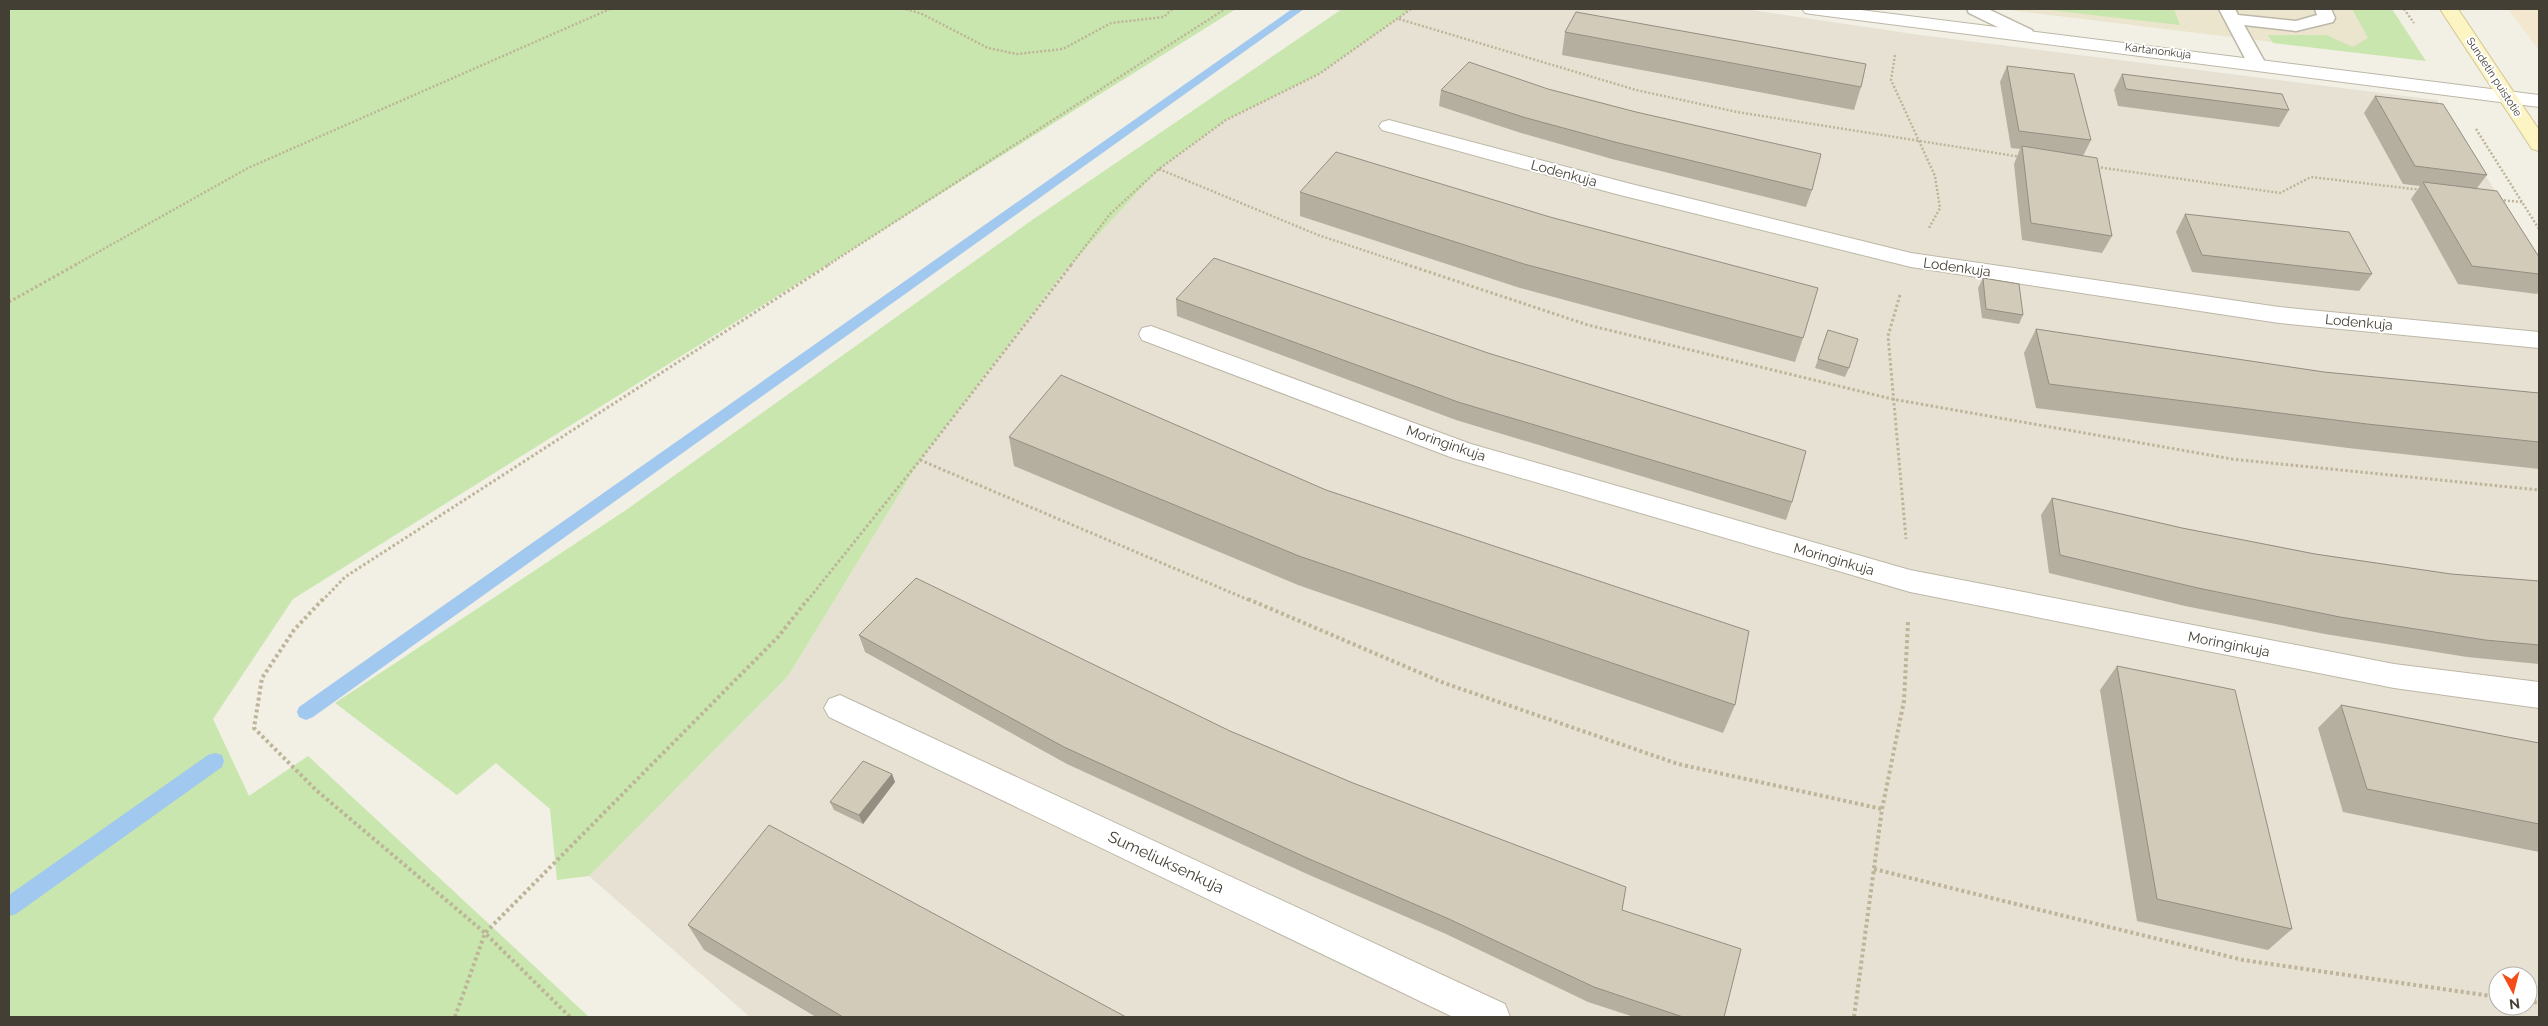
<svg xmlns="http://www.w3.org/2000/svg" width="2548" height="1026" font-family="Raleway,sans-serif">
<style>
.residential{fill:#e6e1d2;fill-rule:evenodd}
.commercial{fill:#f4e7cf}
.education{fill:#ebe5ce}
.green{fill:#c8e6ad}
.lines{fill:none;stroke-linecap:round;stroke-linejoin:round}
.stream{fill:#a1c8ee;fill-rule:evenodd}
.lane-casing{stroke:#bdb7a7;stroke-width:3}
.street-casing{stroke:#bdb7a7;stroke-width:2}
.secondary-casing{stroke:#d1c695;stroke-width:2}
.path-far2{stroke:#beb499;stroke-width:2.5;stroke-dasharray:2 2;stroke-linecap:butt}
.path-far1{stroke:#beb499;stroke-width:3;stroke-dasharray:2.5 2.5;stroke-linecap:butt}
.path{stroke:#beb499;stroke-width:4;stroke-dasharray:3 3;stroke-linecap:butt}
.lane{fill:#fff;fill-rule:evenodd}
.street{fill:#fff;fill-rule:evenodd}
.secondary{fill:#fdf4c3;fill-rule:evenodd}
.wall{fill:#b5afa0}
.shaded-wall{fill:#948e82}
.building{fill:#d3cbba;stroke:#948e82}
.labels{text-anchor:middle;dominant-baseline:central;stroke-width:4;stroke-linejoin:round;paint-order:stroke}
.far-street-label{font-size:11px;fill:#443f34;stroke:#fff}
.street-label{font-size:14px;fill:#443f34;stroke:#fff}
.near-street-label{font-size:16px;fill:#443f34;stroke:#fff}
</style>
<rect width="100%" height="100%" fill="#f2efe4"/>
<path class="residential" d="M1411 9H1745L1920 35 2437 100 2539 259V1017H750L589 876 788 676 920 460 1062 274 1159 169 1226 120 1319 74ZM2498 976H2528V1006H2498Z"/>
<path class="commercial" d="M2508 9H2539V50Z"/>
<path class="education" d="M2002 9H2352L2378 55Z"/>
<path class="green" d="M9 9H1236L293 599 213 719 249 796 308 756 589 1017H9Z
M1342 9H1411L1319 74 1226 120 1159 169 1062 274 920 460 788 676 589 876 557 880 550 809 496 763 457 795 335 703 626 510 1035 218Z
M2040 9H2174L2180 25Z
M2352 9H2392L2426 61 2273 43 2268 35H2326L2353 47 2368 38Z"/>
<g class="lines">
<path class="stream" d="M1292 9H1304L313 717 306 720 299 717 297 712 299 707Z
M215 753 222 755 224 761 222 767 16 914 9 916V895L208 755Z"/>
<defs>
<path id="lane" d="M1967 9H1988L2032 30 2034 34 2032 38H2020L1969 13Z
M2219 9H2235L2238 15 2296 21 2317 15 2315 9H2331L2335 18 2333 22 2296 31 2244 25 2266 64 2263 68H2251L2248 64Z"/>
<path id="street" d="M1802 9H1853L2539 95V107L1811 14 1805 13Z
M1389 120 1631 184 1911 253 2279 307 2539 332V348L2279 323 1911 267 1616 194 1382 130 1379 126 1382 122Z
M1151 326 1471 444 1910 570 2394 664 2539 682V708L2394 688 1910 592 1453 458 1142 340 1139 334 1142 328Z
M840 695 1505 1004 1510 1017H1453L829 717 824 708 829 699Z"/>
<path id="secondary" d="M2440 9H2458L2539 130V151L2532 149Z"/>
</defs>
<use href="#lane" class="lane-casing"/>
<use href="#street" class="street-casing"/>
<use href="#secondary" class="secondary-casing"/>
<path class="path-far2" d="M906 9 922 14 988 48 1017 54 1063 49 1111 23 1164 17 1172 9
M2404 9 2414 23
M1399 19 1636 90 1737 112 2021 157
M1895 55 1891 80 1935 176 1940 208 1929 228
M2476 129 2539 229
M2097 167 2280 193 2311 177 2422 190
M1159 169 1318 235 1408 265
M2500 200 2522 202
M75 265 248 168 610 9
M828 265 1225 9
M1071 265 1110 214 1159 169 1226 120 1319 74 1411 9"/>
<path class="path-far1" d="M1405 264 1588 325 1892 399 2232 459 2539 490
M1900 295 1888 336 1906 539
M9 302 77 264
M920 460 1251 601
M322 601 345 577 830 264
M807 601 920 460 1072 264"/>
<path class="path" d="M323 599 294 630 262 678 254 728 316 790 485 933 570 1017
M1248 599 1444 683 1678 764 1882 809
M1874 869 2243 960 2498 997
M2528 1001 2539 1003
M455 1017 485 933 778 637 808 599
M1854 1017 1882 809 1904 701 1908 622"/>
<use href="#lane" class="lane"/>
<use href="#street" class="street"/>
<use href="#secondary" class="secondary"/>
</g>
<path class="wall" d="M1565 32 1861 87 1854 110 1562 55Z
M2007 66 2091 140 2083 156 2112 236 2102 253 2022 240 2014 164 2020 149 2011 148 2000 82Z
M2122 74 2289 110 2279 127 2118 106 2114 90Z
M1441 90 1812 190 1806 207 1612 159 1521 133 1439 106Z
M2375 96 2487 175 2477 188 2539 257V291L2537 294 2458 284 2411 199 2420 186 2403 184 2364 113Z
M1300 192 1803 338 1795 362 1520 288 1300 216Z
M2185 214 2372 274 2359 291 2192 272 2176 232Z
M1983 278 2023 315 2019 324 1982 318 1978 288Z
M1176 299 1792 502 1786 520 1456 420 1177 316Z
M2036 329 2324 372 2539 393V469L2348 448 2036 408 2024 353Z
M1828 330 1849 368 1845 377 1815 368Z
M1009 437 1735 705 1723 733 1298 585 1014 466Z
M2052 498 2182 528 2315 554 2451 574 2539 581V664L2467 657 2325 634 2185 606 2049 573 2041 515Z
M859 635 1230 731 1622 910 1724 1017H1634L1588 1002 1446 934 1307 874 1067 764 865 652Z
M2117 666 2292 929 2268 950 2137 921 2100 690Z
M2341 705 2539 743V852L2343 812 2318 728Z
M892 774 895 782 863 824 834 810 830 802Z
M688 925 1126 1017H816L704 950Z"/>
<path class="shaded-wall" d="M892 774 895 782 863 824 859 815Z"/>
<path class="building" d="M1576 12 1866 64 1861 87 1565 32Z
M1469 62 1548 89 1636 112 1821 154 1812 190 1615 142 1523 117 1441 90Z
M2007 66 2074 74 2091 140 2019 131Z
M2122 74 2282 94 2289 110 2126 89Z
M2375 96 2443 104 2487 175 2415 166Z
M2022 146 2097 158 2112 236 2031 223Z
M1336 152 1550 217 1818 288 1803 338 1524 264 1300 192Z
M2423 182 2497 191 2539 257V274L2472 266Z
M2185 214 2349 232 2372 274 2202 255Z
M1214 258 1488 353 1806 451 1792 502 1458 402 1176 299Z
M1983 278 2019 284 2023 315 1986 309Z
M2036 329 2324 372 2539 393V442L2367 424 2049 384Z
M1828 330 1858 339 1849 368 1818 359Z
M1061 375 1326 490 1749 631 1735 705 1299 556 1009 437Z
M2052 498 2182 528 2315 554 2451 574 2539 581V645L2485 640 2340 617 2198 588 2060 555Z
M916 578 1230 731 1353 783 1626 887 1622 910 1741 949 1724 1017H1683L1594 987 1449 919 1307 858 1064 747 859 635Z
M2117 666 2235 690 2292 929 2157 899Z
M2341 705 2539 743V824L2367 789Z
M863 761 892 774 859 815 830 802Z
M769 825 1126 1017H843L688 925Z"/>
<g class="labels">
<g class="far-street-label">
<text transform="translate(2158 51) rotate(7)">Kartanonkuja</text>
<text transform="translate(2494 77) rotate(57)">Sundetin puistotie</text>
</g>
<g class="street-label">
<text transform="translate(1564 173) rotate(15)">Lodenkuja</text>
<text transform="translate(1957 267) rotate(8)">Lodenkuja</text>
<text transform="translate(2359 322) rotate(5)">Lodenkuja</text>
<text transform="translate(1446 443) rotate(19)">Moringinkuja</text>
<text transform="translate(1834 559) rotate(16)">Moringinkuja</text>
<text transform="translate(2229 644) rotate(11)">Moringinkuja</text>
</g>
<g class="near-street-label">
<text transform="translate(1166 862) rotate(25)">Sumeliuksenkuja</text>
</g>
</g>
<rect width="2548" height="1026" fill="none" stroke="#443f34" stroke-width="20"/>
<g transform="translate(2513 991) rotate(173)"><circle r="24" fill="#ffffff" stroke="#b4b2ae"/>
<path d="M0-4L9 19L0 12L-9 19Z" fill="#f54b18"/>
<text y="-8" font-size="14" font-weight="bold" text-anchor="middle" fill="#443f34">N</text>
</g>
</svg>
